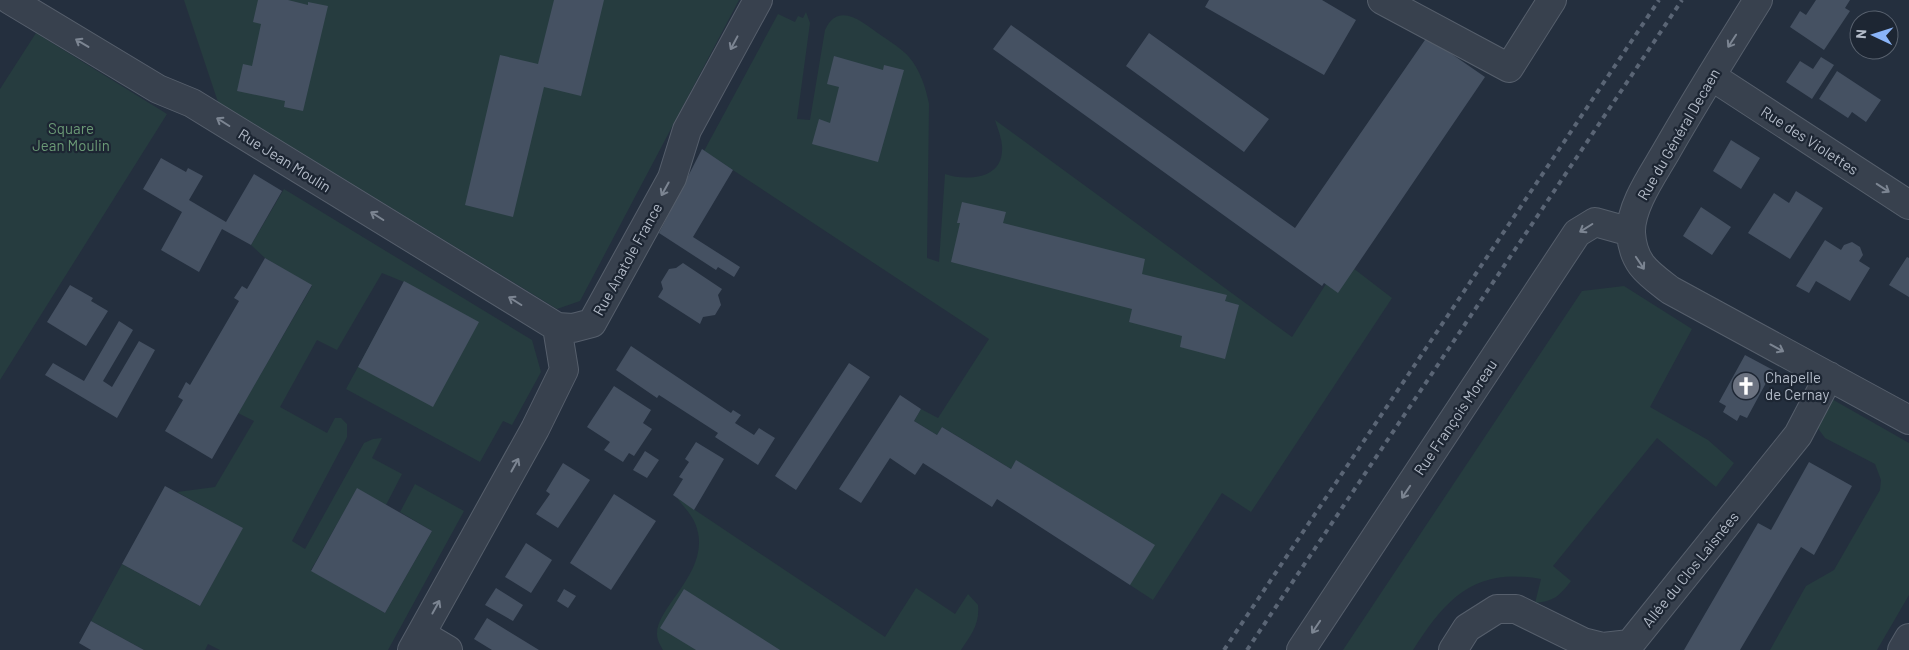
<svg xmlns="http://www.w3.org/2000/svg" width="1909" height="650" font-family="Barlow,sans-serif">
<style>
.green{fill:#263c3f}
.building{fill:#455162}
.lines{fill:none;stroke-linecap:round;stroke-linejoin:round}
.minor-casing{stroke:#565f6c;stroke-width:30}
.minor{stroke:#38414e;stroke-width:28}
.rail{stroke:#5a6575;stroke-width:4;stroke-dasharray:5 5;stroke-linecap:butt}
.oneway{stroke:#7c8592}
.labels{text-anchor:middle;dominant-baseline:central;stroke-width:4.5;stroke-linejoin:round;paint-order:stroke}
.park-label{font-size:15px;fill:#6b9a76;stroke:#1d2633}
.street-label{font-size:15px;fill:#b4bcc9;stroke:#1d2633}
.poi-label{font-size:15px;fill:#b4bcc9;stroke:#1d2633;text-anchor:start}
</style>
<rect width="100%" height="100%" fill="#242f3e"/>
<path class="green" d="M184 0H739L580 301 557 309 218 102Z
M806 12 810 23 797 119 810 120 825 30C839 0 863 23 882 36 891 42 902 49 909 57 920 70 926 88 929 104L927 258 939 262 945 174C965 181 1001 180 1002 151 1003 141 998 130 995 120L1292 337 1326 284 1353 268 1392 298 1251 512 1222 493 1153 600 1130 585 1016 461 1011 469 942 427 937 435 914 421 921 409 938 418 989 339 704 151 778 14 795 22 798 16 803 18Z
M36 33 167 114 0 380V89Z
M284 189 532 340 541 372 512 425 503 421 480 462 346 389 404 282 382 273 337 350 317 340 280 407 327 433 335 418H341L347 424V437L344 443 292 541 305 549 364 443 373 439 382 438 372 458 402 474 386 505 357 489 311 570 385 613 432 531 400 512 415 484 464 511 388 650H220L208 644 205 650H144L91 621 122 564 200 606 242 528 177 492 215 487 254 421 238 413 312 286 265 258 251 245Z
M1624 286 1692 329 1650 407 1708 440 1734 463 1716 487 1657 438 1553 566 1571 581C1559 596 1555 601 1535 603L1541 579C1475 567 1446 598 1413 650H1343L1582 291Z
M1830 398 1909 443V595L1877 650H1770L1806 586 1834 570 1880 490 1881 480 1875 464 1825 438 1817 427Z
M677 498 885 637 916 588 955 614 968 594 978 605C980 624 971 635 961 650H663C661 647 659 643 658 640 648 610 716 573 695 523 691 514 683 506 677 498Z"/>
<path class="building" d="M258 0H288L308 5V2L328 6 303 111 284 107 285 101 237 91 243 64 252 66 261 24 253 22Z
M554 0H604L581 96 544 87 513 217 465 205 500 55 538 64Z
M1209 0H1322L1356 20 1324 75 1205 7Z
M1816 0H1850L1845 8 1850 11 1824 50 1790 27 1800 11 1806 15Z
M1011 25 1295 228 1427 37 1485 77 1338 293 1324 283 1322 286 993 49Z
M1149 33 1269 119 1244 152 1126 66Z
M834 56 883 70 884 65 904 70 878 162 812 144 819 119 830 123 839 87 827 84Z
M1821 57 1834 65 1812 99 1786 82 1800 61 1813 69Z
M1837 71 1881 100 1866 122 1852 112 1848 118 1819 99Z
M1731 140 1760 158 1741 189 1713 171Z
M702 149 733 170 693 237 740 267 734 277 718 267 716 270 659 233Z
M161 158 186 172 188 168 203 176 189 200 226 222 254 174 282 191 251 245 222 229 199 272 161 250 182 212 143 189Z
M1796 191 1823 208 1790 259 1748 233 1774 193 1789 203Z
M962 202 1006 212 1003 223 1145 259 1142 274 1227 295 1225 301 1239 305 1225 359 1180 347 1182 336 1129 322 1132 309 951 262 960 223H957Z
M1701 207 1731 227 1712 255 1683 236Z
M1825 240 1841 250 1844 245 1852 242 1860 247 1863 255 1859 261 1870 268 1850 301 1816 281 1809 293 1796 286Z
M1907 257 1909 258V297L1889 285Z
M265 258 312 285 212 459 165 431 183 400 178 397 186 382 190 385 239 301 234 298 242 286 247 289Z
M683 263 722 289 718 295 721 305 715 315 703 317 700 324 658 297 663 289 661 282 669 269 676 268Z
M404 281 479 322 433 407 358 367Z
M70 285 93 298 91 301 108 311 86 346 47 322Z
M119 321 133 330 103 381 112 387 139 341 155 350 117 418 45 375 53 363 84 381Z
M631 346 731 413 733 410 741 415 735 423 754 435 759 428 775 438 758 465 715 437 718 433 659 395 657 398 616 370Z
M1745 355 1773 370 1747 418 1740 415 1737 421 1723 412 1726 406 1719 402Z
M849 363 870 377 796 490 775 476Z
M614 386 651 410 643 423 652 429 634 456 629 453 623 462 604 450 610 442 587 427Z
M900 395 921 409 914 421 937 435 942 427 1011 469 1016 460 1155 545 1130 585 997 499 992 507 923 463 915 475 890 458 861 503 839 489Z
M696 442 724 459 694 510 673 495 683 479 679 477 689 462 685 459Z
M645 451 659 460 647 478 633 470Z
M1809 462 1852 486 1814 555 1801 547 1740 650H1684L1758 523 1771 530Z
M563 463 590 480 558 528 536 514 550 494 546 491Z
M165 486 243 528 200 606 122 564Z
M357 488 432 531 385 613 311 571Z
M614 494 656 521 611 590 570 563Z
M526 543 552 560 531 593 505 577Z
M496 588 523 605 513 621 485 605Z
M564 589 576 596 568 608 557 601Z
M684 589 780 650H696L660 628Z
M487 618 539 650H492L474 639Z
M91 621 144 650H91L79 643Z"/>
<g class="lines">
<defs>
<path id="minor" d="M10 0 158 89 192 103 557 327 573 328 592 323 672 178 687 130 758 0
M1382 0 1509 68 1552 0
M1758 0C1727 50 1696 99 1667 150 1654 173 1630 206 1631 233 1633 264 1648 273 1670 290L1909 420
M1711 76 1909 205
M421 634 448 650
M412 650 535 429 564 370 557 327
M1301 650 1577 233 1595 222 1631 232
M1453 650 1467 628 1497 609H1516L1583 642 1603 647 1630 644 1798 435 1829 376
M1902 650 1909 638"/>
</defs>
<use href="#minor" class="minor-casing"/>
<use href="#minor" class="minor"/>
<path class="rail" d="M1224 650 1659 0
M1247 650 1682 0"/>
</g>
<defs><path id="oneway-shaft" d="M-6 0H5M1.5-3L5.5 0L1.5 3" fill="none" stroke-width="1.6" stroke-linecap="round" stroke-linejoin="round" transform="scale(1.25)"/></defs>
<g class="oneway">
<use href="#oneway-shaft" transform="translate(1732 41) rotate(123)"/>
<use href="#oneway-shaft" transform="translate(82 43) rotate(-149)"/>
<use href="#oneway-shaft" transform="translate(734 43) rotate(118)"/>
<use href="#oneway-shaft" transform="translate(223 122) rotate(-148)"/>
<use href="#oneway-shaft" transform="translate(1883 188) rotate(33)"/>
<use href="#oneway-shaft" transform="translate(665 189) rotate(119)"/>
<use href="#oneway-shaft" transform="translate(377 216) rotate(-148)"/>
<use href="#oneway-shaft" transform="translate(1586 228) rotate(148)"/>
<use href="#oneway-shaft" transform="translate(1640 263) rotate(56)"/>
<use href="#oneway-shaft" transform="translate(515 301) rotate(-148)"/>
<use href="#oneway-shaft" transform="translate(1777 348) rotate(28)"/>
<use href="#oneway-shaft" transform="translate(515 465) rotate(-61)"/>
<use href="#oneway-shaft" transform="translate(1406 492) rotate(124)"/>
<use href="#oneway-shaft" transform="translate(436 607) rotate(-61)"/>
<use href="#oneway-shaft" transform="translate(1316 627) rotate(124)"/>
</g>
<defs>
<symbol id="church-disc" viewBox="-11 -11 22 22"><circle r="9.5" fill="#6b7280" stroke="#1d2633"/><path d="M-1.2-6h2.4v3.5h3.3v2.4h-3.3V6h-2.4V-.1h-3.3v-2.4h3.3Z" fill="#fff"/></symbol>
</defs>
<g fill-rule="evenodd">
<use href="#church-disc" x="1730" y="370" width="32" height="32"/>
</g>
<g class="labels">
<g class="park-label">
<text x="71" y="128">Square<tspan x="71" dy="17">Jean Moulin</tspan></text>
</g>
<g class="street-label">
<text transform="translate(1678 134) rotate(-60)">Rue du Général Decaen</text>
<text transform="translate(1810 140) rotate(33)">Rue des Violettes</text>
<text transform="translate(285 160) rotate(32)">Rue Jean Moulin</text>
<text transform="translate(627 259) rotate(-61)">Rue Anatole France</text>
<text transform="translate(1455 417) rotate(-56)">Rue François Moreau</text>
<text transform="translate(1690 569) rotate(-51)">Allée du Clos Laisnées</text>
</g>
<g class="poi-label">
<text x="1765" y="377">Chapelle<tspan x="1765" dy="17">de Cernay</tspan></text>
</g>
</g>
<g transform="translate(1874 35) rotate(274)"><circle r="24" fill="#1d2633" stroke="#59626f"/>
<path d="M0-4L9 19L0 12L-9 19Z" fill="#8ab4f8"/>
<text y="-8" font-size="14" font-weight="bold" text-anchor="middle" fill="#b4bcc9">N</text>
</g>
</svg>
